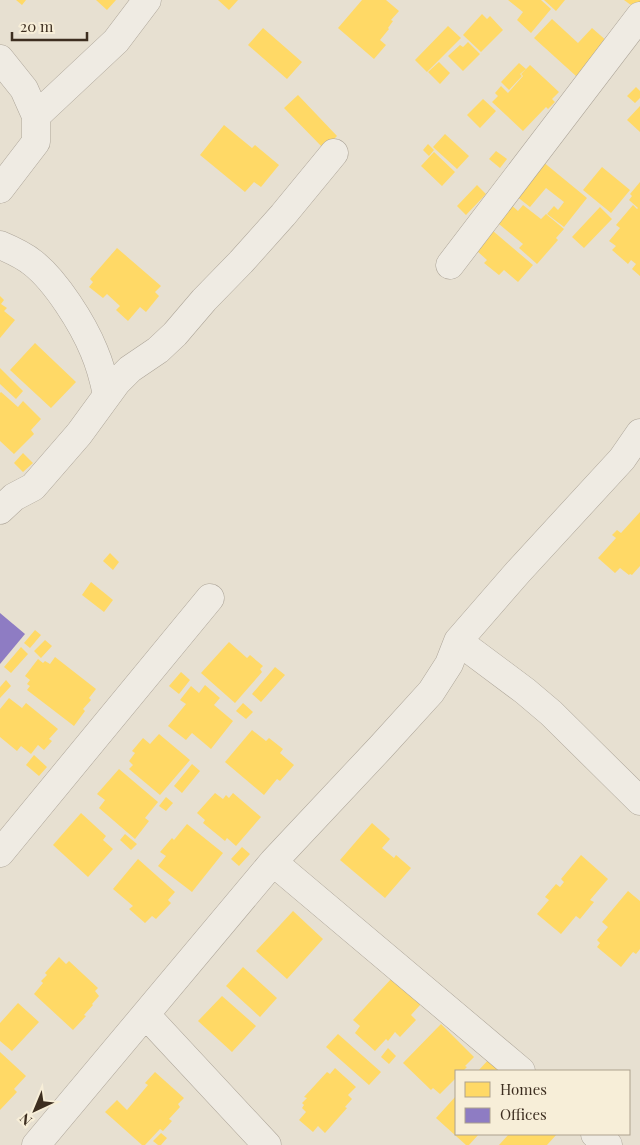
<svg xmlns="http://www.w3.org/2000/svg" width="640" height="1145" font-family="'Playfair Display',serif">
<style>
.homes{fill:#ffd966}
.offices{fill:#8e7cc3}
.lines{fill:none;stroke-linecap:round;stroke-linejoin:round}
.minor-casing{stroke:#ada599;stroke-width:29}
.minor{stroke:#efebe3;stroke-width:28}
</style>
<rect width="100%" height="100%" fill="#e7e0d1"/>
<path class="homes" d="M16 0H26L22 5Z
M96 0H116L107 10Z
M218 0H238L229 10Z
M362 0H386L399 11 391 20 393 21 388 28 389 29 380 40 386 45 374 59 338 28Z
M508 0H541L551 9 531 33 517 20 523 12Z
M544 0H565L556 11Z
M624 0H640V9L639 11Z
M482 14 487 19 490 16 503 30 481 52 463 35Z
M552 19 578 43 592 28 608 42 576 76 534 38Z
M448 26 461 38 427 72 415 60Z
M263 28 302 62 287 79 248 45Z
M468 42 480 54 463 71 448 56 460 45 463 47Z
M439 62 450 73 440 84 428 72Z
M519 63 526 69 520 74 522 76 509 90 501 82Z
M530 65 559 92 552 99 555 102 548 109 546 107 523 131 492 102 498 96 495 93 501 86 508 93 523 76 521 74Z
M636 87 640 91V98L635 103 627 96Z
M298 95 337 136 324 149 284 108Z
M483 99 496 111 480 128 467 115Z
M640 106V132L627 120Z
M224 125 252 148 255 145 279 165 261 187 254 182 245 192 200 155Z
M445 134 469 156 457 169 433 147Z
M428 144 434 150 429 156 423 150Z
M496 151 507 159 500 168 489 159Z
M434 152 455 172 442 186 421 166Z
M542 161 587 198 564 227 547 214 554 206 558 210 564 202 546 188 530 207 511 192Z
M602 167 630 190 611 213 583 190Z
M640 182V276L632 269 636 264 631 260 628 264 612 250 616 246 609 241 620 228 616 225 633 205 637 209 638 208 629 200 632 196 630 194Z
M477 185 486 194 466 215 457 206Z
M508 202 518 211 523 205 541 219 546 214 564 229 556 238 558 240 537 264 519 248 523 244 493 219Z
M600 207 612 219 584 248 572 237Z
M493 231 533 265 518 282 504 270 499 275 484 263 487 260 477 251Z
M117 248 161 286 155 292 159 296 146 312 140 307 128 321 116 310 120 306 107 294 103 298 89 287 93 282 90 279Z
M0 296 4 300 1 304 7 308 4 311 15 320 0 338Z
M35 343 76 382 51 408 10 370Z
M0 368 23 391 16 399 0 384Z
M1 392 18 407 23 401 41 419 31 430 34 434 14 454 0 441V393Z
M23 453 33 463 23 472 14 463Z
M640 512V566L632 575 630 574 629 575 620 568 615 573 598 558 616 538 612 535 617 530 621 533Z
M110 553 119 562 113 570 103 561Z
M91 582 113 600 104 612 82 595Z
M35 630 41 635 30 648 24 643Z
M45 640 52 646 41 658 34 651Z
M229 642 247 658 250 655 263 666 260 669 262 672 235 703 201 673Z
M21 647 28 654 11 673 4 667Z
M55 657 96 689 89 698 91 700 83 709 85 711 74 726 27 690 30 686 27 684 30 680 25 676 38 659 43 663 45 661 50 664Z
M275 667 285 675 261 702 252 694Z
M181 672 190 680 179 694 169 686Z
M6 680 11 686 0 698V687Z
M205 685 220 698 214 705 233 721 211 749 192 733 186 740 168 726 186 704 180 700 191 686 199 693Z
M9 698 22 708 26 703 58 729 49 739 52 741 44 750 38 745 31 754 21 746 17 751 0 737V709Z
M243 703 253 712 246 719 236 711Z
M252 730 266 741 269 738 283 749 280 753 294 765 280 781 277 779 264 795 225 762Z
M159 734 190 760 160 795 129 769 133 765 129 761 135 753 132 751 143 738 150 744Z
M34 755 47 767 39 776 26 765Z
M192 764 200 771 182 793 174 786Z
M119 769 158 802 145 818 149 821 135 839 99 808 105 800 97 794Z
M215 793 223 799 226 795 229 798 233 793 261 817 236 846 227 838 225 841 203 823 205 820 197 813Z
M166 797 173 803 166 811 159 806Z
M81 813 106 836 103 840 113 849 88 877 53 845Z
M372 823 390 839 382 848 394 858 396 855 411 868 385 898 340 860Z
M187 824 223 853 192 892 158 866 166 856 160 852 172 838 174 840Z
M125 834 137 844 131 850 120 840Z
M242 847 250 854 239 866 231 859Z
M581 855 608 879 590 900 594 902 580 919 576 916 561 934 537 914 549 900 545 897 556 884 560 887 564 882 561 879Z
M138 859 175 892 168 900 171 903 156 919 152 916 145 923 129 909 133 906 113 889Z
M628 891 640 901V949L636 954 633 952 621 967 597 947 600 943 597 940 608 927 602 922Z
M293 911 323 939 287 979 256 951Z
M59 957 66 964 69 961 98 988 95 991 99 996 92 1004 93 1005 84 1015 86 1016 73 1030 34 994 43 983 41 981 47 975 45 973Z
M243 967 277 998 260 1017 226 986Z
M392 978 421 1004 411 1015 416 1020 400 1037 395 1032 388 1041 386 1039 375 1051 355 1033 360 1026 353 1020Z
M222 996 256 1026 232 1052 198 1021Z
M18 1003 39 1022 12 1051 0 1041V1023Z
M441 1024 474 1057 465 1066 467 1067 463 1071H456V1078L440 1094 433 1088 431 1090 403 1063Z
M338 1034 381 1072 369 1085 326 1047Z
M388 1048 396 1056 389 1064 381 1057Z
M0 1052 26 1076 14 1089 17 1092 0 1110Z
M490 1058 505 1071H478Z
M335 1068 356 1087 348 1095 352 1099 345 1107 347 1108 325 1133 318 1126 313 1132 299 1120 306 1112 302 1108 304 1105 302 1103 307 1098 304 1097 327 1072 330 1074Z
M155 1072 184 1098 178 1104 180 1107 169 1119 172 1121 163 1131 160 1129 145 1145H142L105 1112 117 1100 127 1110 148 1085 145 1083Z
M456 1096V1134H479L469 1145H466L436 1118Z
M161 1133 167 1138 161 1145H158L153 1141Z
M509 1134H557L547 1145H499Z"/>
<path class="offices" d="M0 613 25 634 0 664Z"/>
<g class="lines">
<defs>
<path id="minor" d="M0 59 24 89 36 116V142L0 189
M36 116 116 41 147 0
M0 245C12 250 23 255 33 263 56 281 83 324 94 351 100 365 104 380 107 395
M450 265 640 16
M0 510 14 497 33 487 79 434 117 382 130 369 158 350 175 334 204 300 241 262 283 215 334 153
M458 641 525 691 551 713 640 801
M0 853 210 598
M273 862 521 1071
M146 1015 267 1145
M595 1134 608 1145
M36 1145 273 862 381 747 431 692 449 664 458 641 518 572 622 459 640 433"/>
</defs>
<use href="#minor" class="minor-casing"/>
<use href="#minor" class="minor"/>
</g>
<rect x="455" y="1070" width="175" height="65" fill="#f7eed8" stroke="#ada18e"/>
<rect x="465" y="1082" width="25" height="15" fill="#ffd966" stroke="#ada18e"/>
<text x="500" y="1095" font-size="15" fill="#3d2e20">Homes</text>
<rect x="465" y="1108" width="25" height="15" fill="#8e7cc3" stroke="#ada18e"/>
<text x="500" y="1120" font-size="15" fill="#3d2e20">Offices</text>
<g transform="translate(35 1110) rotate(224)" stroke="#f7eed8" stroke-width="4" paint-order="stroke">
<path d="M0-4L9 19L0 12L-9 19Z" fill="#3d2e20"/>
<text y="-8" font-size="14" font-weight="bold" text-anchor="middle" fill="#3d2e20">N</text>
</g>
<path d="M12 32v8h75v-8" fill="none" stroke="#3d2e20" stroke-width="2.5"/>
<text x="20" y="32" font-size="15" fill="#3d2e20" stroke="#f7eed8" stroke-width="4" paint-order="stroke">20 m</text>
</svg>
